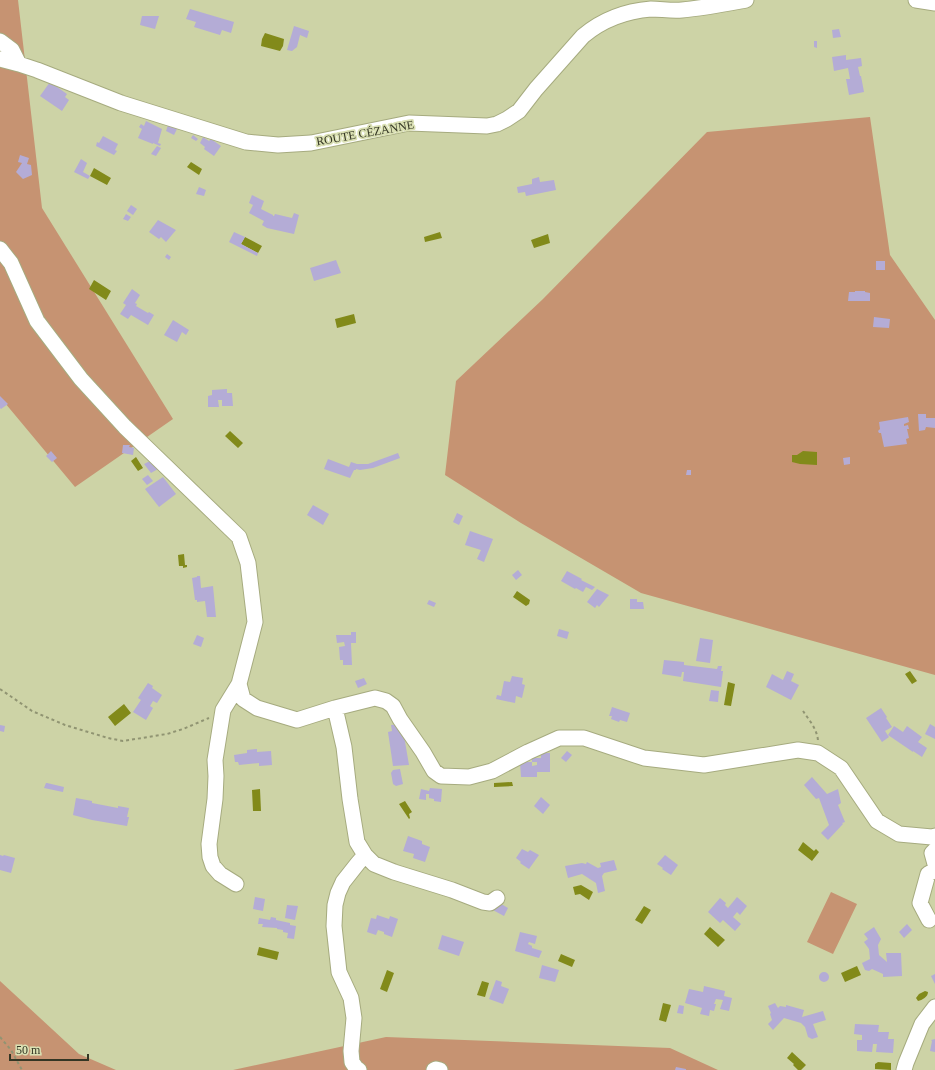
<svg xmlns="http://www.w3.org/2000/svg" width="935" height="1070" font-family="Georgia,serif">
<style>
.green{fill:#c69372}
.water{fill:#828a1a}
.building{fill:#b4acd6}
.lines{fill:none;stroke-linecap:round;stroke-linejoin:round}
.minor-casing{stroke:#a6ab7f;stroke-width:17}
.path{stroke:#909472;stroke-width:2;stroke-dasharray:3 3;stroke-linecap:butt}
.minor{stroke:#fff;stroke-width:15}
.labels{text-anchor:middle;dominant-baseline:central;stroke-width:3.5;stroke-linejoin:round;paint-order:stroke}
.street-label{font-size:12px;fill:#343624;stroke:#dae0b3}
</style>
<rect width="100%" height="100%" fill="#cdd3a6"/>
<path class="green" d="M0 0H18L42 208 173 419 75 487 0 397Z
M870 117 890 255 935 320V675L641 593 521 523 445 475 456 381 543 299 707 132Z
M831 892 857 904 833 954 807 942Z
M0 981 79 1054 116 1070H0Z
M386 1037 670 1048 718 1070H233Z"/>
<path class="water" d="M265 33 284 39 283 46 280 51 261 46 262 39Z
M191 162 202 169 199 175 187 167Z
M94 168 111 178 107 185 90 176Z
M440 232 442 238 425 242 424 237Z
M548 234 550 243 534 248 531 240Z
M245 237 262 246 258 253 241 244Z
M94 280 111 291 106 300 89 289Z
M354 314 356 323 337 328 335 319Z
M230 431 243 443 238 448 225 436Z
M803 451 817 452V465L800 464 792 462V455H797Z
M136 457 143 468 138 471 131 461Z
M184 554 185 565H187V567L183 568V566H179L178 555Z
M517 591 530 600 529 604 526 606 513 597Z
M910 671 917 681 912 684 905 674Z
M728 682 735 684 731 706 724 705Z
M124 704 131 713 115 726 108 717Z
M512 782 513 786 494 787V783Z
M260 789 261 811H253L252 790Z
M405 801 412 812 409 814 410 818 409 819 399 804Z
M803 842 814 851 816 849 819 852 812 861 798 850Z
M581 885 593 892 589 900 580 894 575 895 573 887Z
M644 906 651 910 642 924 635 920Z
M710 927 725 940 718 947 704 934Z
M259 947 279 952 277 960 257 955Z
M561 954 575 960 572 967 558 961Z
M857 966 861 975 845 982 841 973Z
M387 970 394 973 387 992 380 989Z
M482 981 489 983 485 997 477 995Z
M925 991 928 992C928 997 922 1000 918 1001L916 998 919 994Z
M663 1003 671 1005 666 1022 659 1020Z
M792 1052 806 1065 801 1070H798L793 1065 794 1064 787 1058Z
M878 1062 891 1063V1070L875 1069V1064Z"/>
<path class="building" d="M190 9 234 22 231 33 222 30 220 35 194 27 196 22 186 19Z
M142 16H159L155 29 140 25Z
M294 26 309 31 307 38 300 35 297 47 292 51 287 50Z
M839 29 841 37 833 38 832 30Z
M814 41H817V48L814 47Z
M846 55V60L861 58 862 66 858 67 860 76H861L864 92 849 95 846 79H850L848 68 834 71 832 57Z
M50 82 67 94 65 97 69 100 62 111 40 96Z
M146 121 162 129 158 143 161 144 160 146 153 143V144L138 138 142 129 139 127 141 124 144 126Z
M168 125 177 129 174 135 166 131Z
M193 135 198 139 196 141 191 138Z
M103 136 118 144 115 150 117 151 114 155 96 146 97 142 99 143Z
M203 137 209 141 211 139 221 146 214 156 204 149 205 147 200 143Z
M157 146 161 148 156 156 151 154Z
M20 155 29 158 27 164 31 165 32 175 23 179 16 172 22 163 18 162Z
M81 159 87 163 83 172 90 176 88 179 74 172Z
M539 177 540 182 554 180 556 190 526 196 525 192 518 193 517 187 532 184V179Z
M199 187 206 190 204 196 196 194Z
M252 195 264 201 261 209 273 215V216H274L275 214 292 218 294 213 299 215 294 234 267 228 262 225 264 221 249 213 253 205 249 203Z
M131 205 137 209 133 215 127 211Z
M126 214 131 217 128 221 123 219Z
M158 220 176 230 166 242 161 237 159 239 149 232Z
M234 232 245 237 241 244 258 253 257 256 229 242Z
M167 254 171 257 169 260 165 257Z
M336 260 341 273 314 281 310 268Z
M876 261H885V270H876Z
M132 289 140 295 135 303 137 304 136 306 148 313 149 312 154 315 148 325 131 315 128 319 120 314 126 305 123 303Z
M855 291H865V292L870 293V301H848L849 292H855Z
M874 317 890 319 889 328 873 327Z
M173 320 189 330 186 335 182 332 177 342 164 335Z
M227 389V393H232L233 406H222V400H218L219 407H208V396L212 395V390Z
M0 396 8 404 1 409 0 408Z
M918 414H926V418H935V428L926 427 925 430 919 431Z
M908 417 909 422 904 424V426L908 425 909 429H907L909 438 906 439 907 444 884 447 881 433H879L878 431 880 429 879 422Z
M123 445H130L129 447 134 448 133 455 122 453Z
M51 451 57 458 52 462 46 456Z
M398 453 400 458 373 468 360 470 356 469V470H354L350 478 324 469 328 459 349 467 351 462 357 464H368Z
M850 457V464L844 465 843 458Z
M150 461 158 469 151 473 144 464Z
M687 470H691V475H686Z
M148 475 153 481 147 485 142 479Z
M163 477 176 494 159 507 145 489Z
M313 505 329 514 323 525 307 515Z
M457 513 463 516 459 525 453 522Z
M470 531 493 539 484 562 477 559 481 550 465 545Z
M518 570 522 575 516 580 512 575Z
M567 571 582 579 581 580 595 587 592 590 586 587 583 592 576 588 575 589 561 581Z
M197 576H200L201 588 213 586 216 617H207L205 601 197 602V600H195L192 578 197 577Z
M597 589 609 595 599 607 597 605 595 608 587 602Z
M630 599H637V602H643L644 609H630Z
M429 600 436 603 434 607 427 604Z
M559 629 569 632 567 639 557 636Z
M351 632H356V643H351L352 665H343V660H340L339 647 345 646 344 642 337 643 336 635H351Z
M197 635 204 638 201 647 193 644Z
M700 638 713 640 710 663 696 661Z
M664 660 684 662V665L717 669 718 666H722L721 671H723L721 687 683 681 684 672H682L681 677 662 674Z
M787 671 794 674 791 681 799 685 791 700 766 687 772 674 783 680Z
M512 676 523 678 522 684 525 685 522 698 516 696 515 703 496 699 497 695 501 696 504 681 510 682Z
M364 678 367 684 358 688 355 681Z
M148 683 153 686 152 688 162 695 157 703 153 701 150 706 153 708 146 720 133 712 141 700 138 698Z
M711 690 719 691 718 702 709 701Z
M612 707 630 713 627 722 620 720 619 722 611 719 612 716H609Z
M881 708 887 717 886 718 892 727 885 731 889 737 882 742 866 718Z
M402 724 409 765 393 766 388 732 392 731 391 725Z
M930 724 935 727V739L925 734Z
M0 725 5 726 4 732 0 731Z
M894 726 903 732 907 726 922 737 918 742 927 748 922 757 913 751V752L888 735Z
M257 749V752L271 751 272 765 259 766V763L239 765 238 762H235L234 755 247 753V750Z
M567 751 572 755 566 762 561 758Z
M541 753H550V772H537V777H521L520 762H532V766L537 765V762H532V758H541Z
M400 769 403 784 396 786 393 784 391 773 393 770Z
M812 777 827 794 838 789 841 803 838 805 845 822 842 823 843 824 828 840 821 833 829 825 819 798 816 799 804 785Z
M47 783 64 787 63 792 44 788 46 783Z
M430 788 442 789 441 802 434 801V799L429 798V794H426V800L419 799 421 789 429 791Z
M541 797 550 805 543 814 534 806Z
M76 798 92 801V803L118 808V806L129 808 127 817H129L127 826 92 820 73 815Z
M408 836 422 841V844L430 847 425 862 413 858 414 854 403 851Z
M522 849 528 852 530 850 539 855 529 869 520 863 521 862 516 858Z
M0 855 3 856 4 855 15 858 11 873 0 870Z
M665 855 678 865 671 875 662 869 663 868 657 864Z
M614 860 617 870 604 873 602 876 605 891 598 893 596 883 582 874 568 878 565 866 582 863 586 864 587 862 598 868 601 867 600 863Z
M255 897 265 899 263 911 253 909Z
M737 897 747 906 740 915 737 912 733 917 741 924 735 931 723 920 720 923 708 912 720 898 726 903 725 905 728 908Z
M496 901 508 908 504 916 491 909Z
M287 905 298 906 295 920 285 918Z
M377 915 389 919 390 916 398 919 392 937 384 934V932L378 930 376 935 367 932 371 918 376 919Z
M271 917 276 918V920L290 923V925L296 926 294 939 287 938 288 933 283 932V930L277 929V928L262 927 263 924H258L259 918 270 920Z
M907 924 912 930 904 938 899 932Z
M874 927 881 939 878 945 879 955 887 962 886 953H901L902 976 883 977V974L872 969 869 971 865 970 862 963 870 959 869 949 864 942 868 939 864 934Z
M520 932 537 936 535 944 529 942 528 944 532 946V948L542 951 539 958 515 951Z
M442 935 464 942 459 956 438 949Z
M542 965 559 970 555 982 539 978Z
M819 977a5 5 0 1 1 10 0a5 5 0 1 1-10 0Z
M935 974V984L931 976Z
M496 980 502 982 501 986 509 989 503 1004 489 999Z
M704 986 725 991 724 996 732 998 729 1011 720 1009 723 1000 716 999 714 1004H716L714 1011 710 1010 709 1016 700 1014 702 1008 685 1003 689 989 703 992Z
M775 1003 778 1008 780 1006 786 1007V1005L804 1010 802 1017 823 1011 826 1020 813 1024 818 1037 812 1039 808 1037 805 1027 801 1023 784 1018 773 1030 768 1024 772 1020 770 1014 771 1013 768 1006Z
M679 1005 684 1006 683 1014 677 1013Z
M855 1024 879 1025 878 1032H889L888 1039H894L893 1053 876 1052 877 1044H873L872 1052 857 1051V1040H862V1035L854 1034Z
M935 1039V1052L930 1051 932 1041 931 1040Z
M676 1067 686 1069V1070H675Z"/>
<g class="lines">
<defs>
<path id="minor" d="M916 0 935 3
M0 41 12 50 19 64
M0 59 19 64 37 70 121 103 246 142 278 145 311 143 409 123 487 126 497 124 507 119 519 111 536 89 583 36C602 20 626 11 651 9 661 9 671 11 682 10 703 8 724 4 746 0
M0 249 11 263 37 321 81 379 125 427 239 537 248 563 255 622 239 684 223 710 215 760 216 776 215 799 209 844 210 857 213 866 220 874 236 884
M239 684 243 699 257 708 297 720 335 708 344 747 350 799 357 842 365 855 374 864 394 872 452 890 483 902 490 903 497 898
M335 708 375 698 386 701 393 706 400 719 423 752 434 771 441 776 469 777 492 771 528 752 559 738H584L644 758 704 765 798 750 818 753 841 768 877 821 899 834 932 837 935 836
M935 850 932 853 935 864
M929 920 920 903 928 874 935 870
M359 1070 356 1068 352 1062 351 1051 354 1018 351 998 339 972 334 926 335 905 338 893 343 882 358 863 365 855
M434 1070 436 1069 440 1070
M904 1070 906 1063 922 1024 935 1007"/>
</defs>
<use href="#minor" class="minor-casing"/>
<path class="path" d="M0 689 32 711 65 725 108 738 123 741 167 734 183 729 209 718
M803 711C809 720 818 730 818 742
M0 1037 11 1050 22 1070"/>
<use href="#minor" class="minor"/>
</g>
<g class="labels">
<g class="street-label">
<text transform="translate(365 133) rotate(-10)">ROUTE CÉZANNE</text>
</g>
</g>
<path d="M10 1054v6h78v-6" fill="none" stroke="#343624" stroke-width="2"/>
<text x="16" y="1054" font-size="12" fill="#343624" stroke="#dae0b3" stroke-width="3" paint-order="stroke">50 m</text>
</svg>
